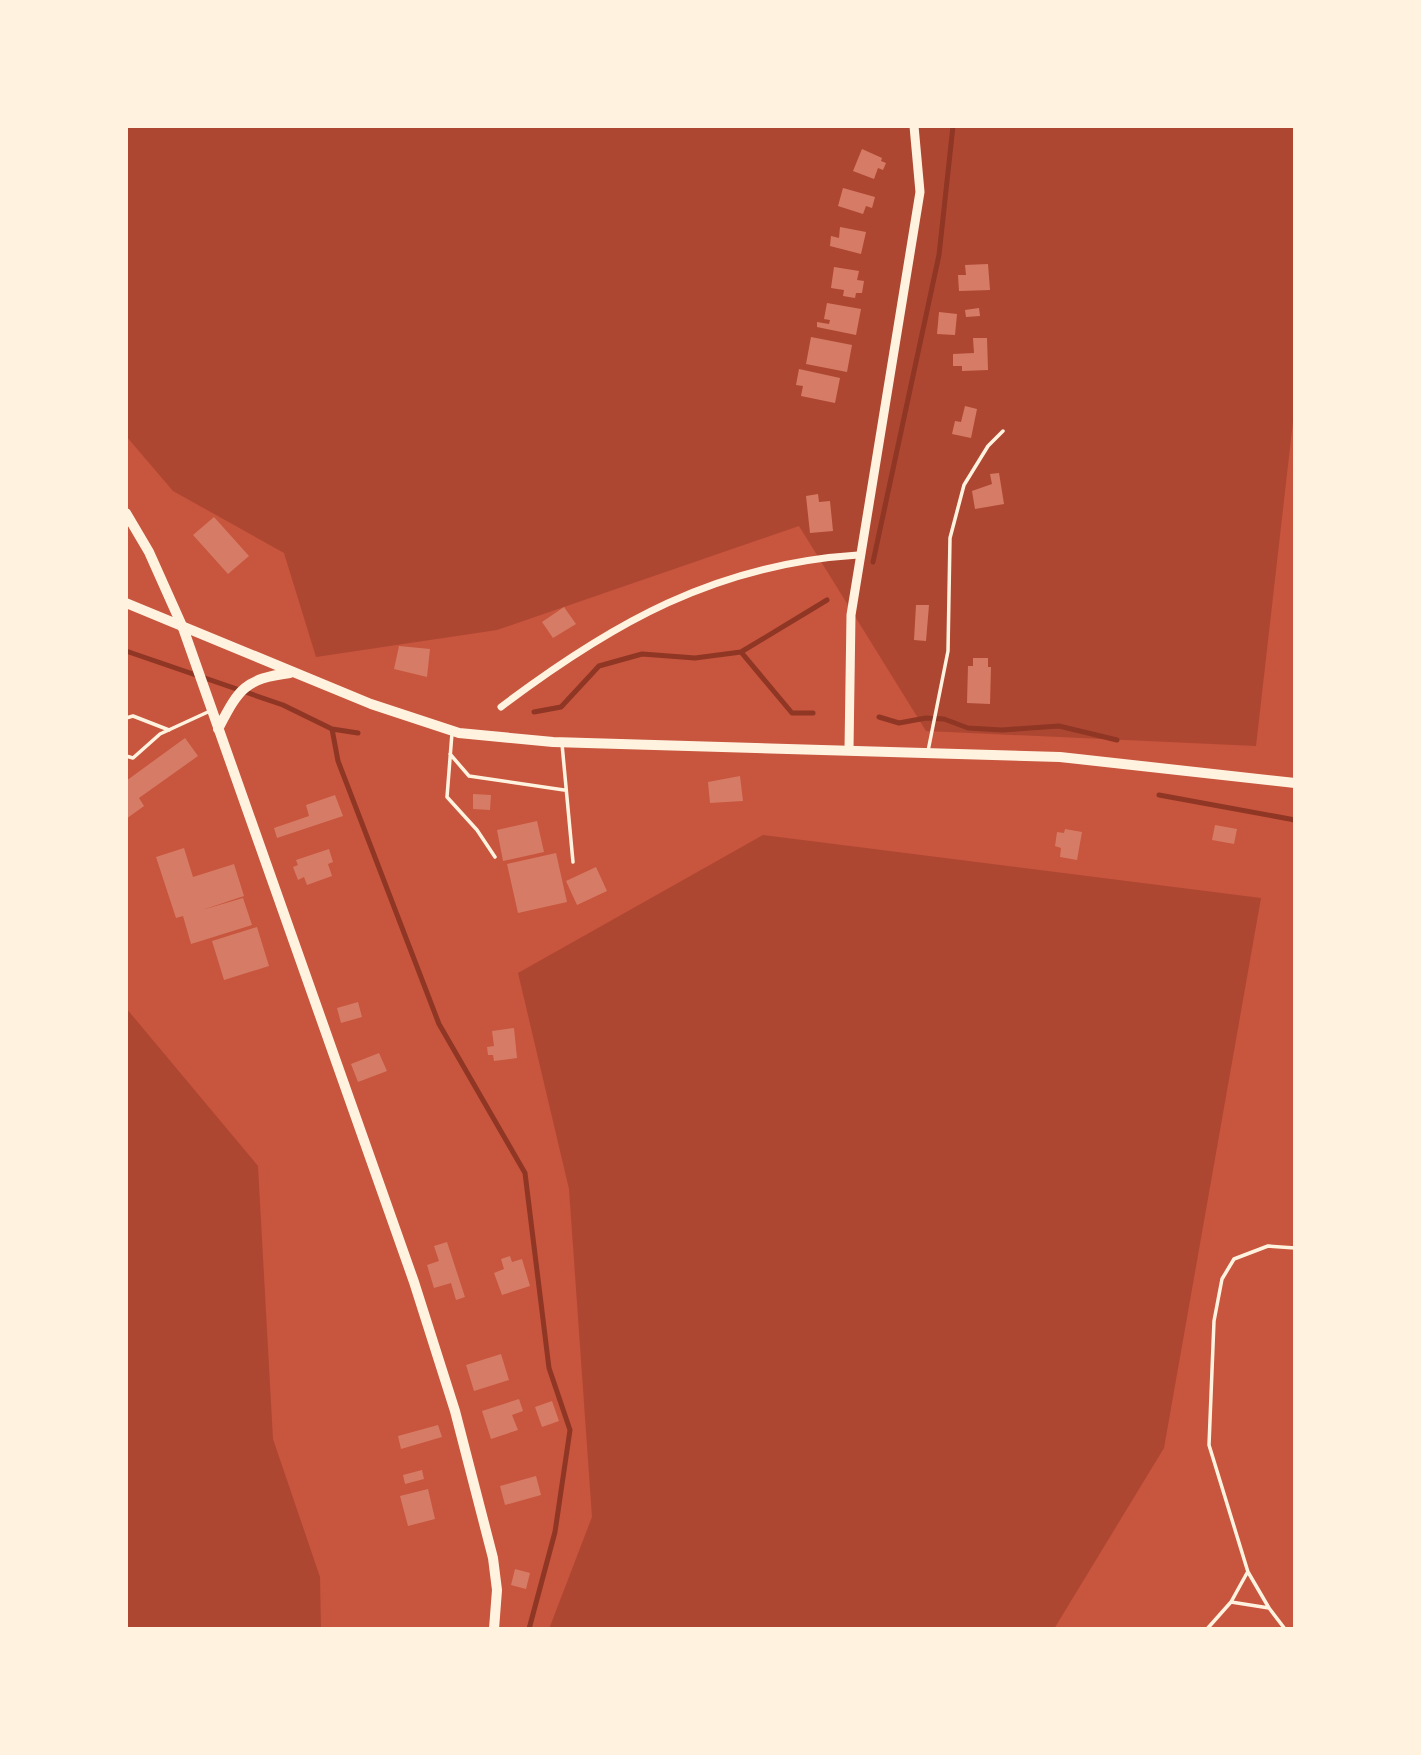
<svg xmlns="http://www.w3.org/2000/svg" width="1421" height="1755" font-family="'IBM Plex Sans',sans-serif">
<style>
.green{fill:#ae4732}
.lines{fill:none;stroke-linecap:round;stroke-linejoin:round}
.stream{stroke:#8f3625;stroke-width:5}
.building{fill:#d67c66}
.path{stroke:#fff3e0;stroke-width:3.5}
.service{stroke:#fff3e0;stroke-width:3.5}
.minor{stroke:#fff3e0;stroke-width:7}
.tertiary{stroke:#fff3e0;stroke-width:9}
.secondary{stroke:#fff3e0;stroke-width:10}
.primary{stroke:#fff3e0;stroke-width:10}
</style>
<rect width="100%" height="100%" fill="#c8553d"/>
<path class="green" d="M126 126H1295V404L1256 746 926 731 799 526 497 630 316 657 284 553 173 491 126 436Z
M763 835 1261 898 1164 1448 1054 1629H549L592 1517 569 1189 518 973Z
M126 1008 258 1166 273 1439 320 1577 321 1629H126Z"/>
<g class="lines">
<path class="stream" d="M873 562 939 255 953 126
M126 651 283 705 332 729 338 761 439 1024 525 1173 549 1368 570 1430 555 1532 529 1629
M741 652 792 713H813
M534 712 561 707 599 666 642 654 695 658 741 652 827 600
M879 717 899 723 926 718 944 719 968 728 1002 730 1059 726 1117 740
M332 729 358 733
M1159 795 1295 820"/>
</g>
<path class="building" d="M862 149 882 158 881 161 886 163 883 170 878 168 874 179 853 171Z
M843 188 875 197 872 208 866 206 863 214 838 206Z
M840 227 866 232 861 254 830 246 831 236 839 238Z
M988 264 990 290 959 291 958 275H966L965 265Z
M834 267 859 271 857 280 864 281 862 293H856L855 298 843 296 844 290 831 288Z
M827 303 861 309 856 335 817 327V322L829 324 830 320 824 319Z
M979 308 980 316 966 317 965 310Z
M939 312 957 314 955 335 937 334Z
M811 337 852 345 847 372 806 364Z
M973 338H987L988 370 962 371V366H953V354L974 353Z
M799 369 840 378 835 403 801 396 803 386 796 385Z
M965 406 977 409 971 438 952 434 955 421 961 422Z
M999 473 1004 504 975 509 972 491 992 484 990 474Z
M818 494 819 502 830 501 833 531 810 533 806 496Z
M214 517 249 556 228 574 193 535Z
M916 605H929L926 641 914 640Z
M564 607 576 624 553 638 542 622Z
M399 646 430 649 427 677 394 669Z
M973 658H988V667H991L990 704 967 703 968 666H973Z
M185 738 198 756 139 798 144 806 126 819V781Z
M740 776 743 801 710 803 708 782Z
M473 794 491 795 490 810 473 809Z
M335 795 343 816 277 838 274 828 309 816 306 805Z
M537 821 544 852 503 861 497 830Z
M1215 825 1237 829 1234 844 1212 840Z
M1065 829 1082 832 1077 860 1060 857 1061 848 1055 846 1057 832 1064 833Z
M184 848 193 877 234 864 244 896 202 910 243 898 252 925 191 944 183 916 176 918 156 857Z
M329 849 333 862 328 864 332 876 307 885 304 877 298 880 293 867 298 865 296 860Z
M556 853 567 902 518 913 507 864Z
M596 867 607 891 577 905 566 881Z
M257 927 269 966 224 980 212 941Z
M358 1002 362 1017 341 1023 337 1008Z
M514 1028 517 1058 494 1061 493 1055H488L487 1047 494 1046 492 1031Z
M379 1053 387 1071 358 1082 351 1064Z
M447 1242 465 1297 456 1300 451 1283 434 1288 427 1265 439 1261 434 1246Z
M510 1256 512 1262 522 1259 530 1286 502 1295 494 1273 504 1269 501 1259Z
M501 1354 509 1380 474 1391 466 1365Z
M519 1399 523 1411 512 1415 518 1430 491 1439 482 1411Z
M552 1401 559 1421 542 1427 535 1407Z
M438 1425 442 1437 401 1449 398 1436Z
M422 1470 424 1479 405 1484 403 1475Z
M536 1476 541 1495 505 1505 500 1486Z
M428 1489 435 1519 408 1526 400 1496Z
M515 1569 530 1573 526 1589 511 1585Z"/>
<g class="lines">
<path class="path" d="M1231 1602 1247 1573
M1269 1608 1248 1572 1209 1445 1214 1321 1222 1279 1234 1259 1268 1246 1295 1248
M1207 1629 1231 1602 1269 1608 1285 1629"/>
<path class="service" d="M126 718 133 716 169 730
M452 733 447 797 477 830 495 857
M562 744 573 862
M928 751 948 651 950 538 964 485 988 446 1003 431
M450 754 469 776 564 790
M126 756 133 758 160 734 210 711"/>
<path class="minor" d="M501 707C612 623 716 564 858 555"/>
<path class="tertiary" d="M849 749 851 615 920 192 914 126"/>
<path class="secondary" d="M126 513 149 552 183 628"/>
<path class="primary" d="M126 603 371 704 459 733 553 742 1060 757 1295 783
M183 628 414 1282 455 1411 493 1558 497 1590 494 1629
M218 729C239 689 244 679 290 673"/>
</g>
<rect width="1421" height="1755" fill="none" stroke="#fff3e0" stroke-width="256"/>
</svg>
